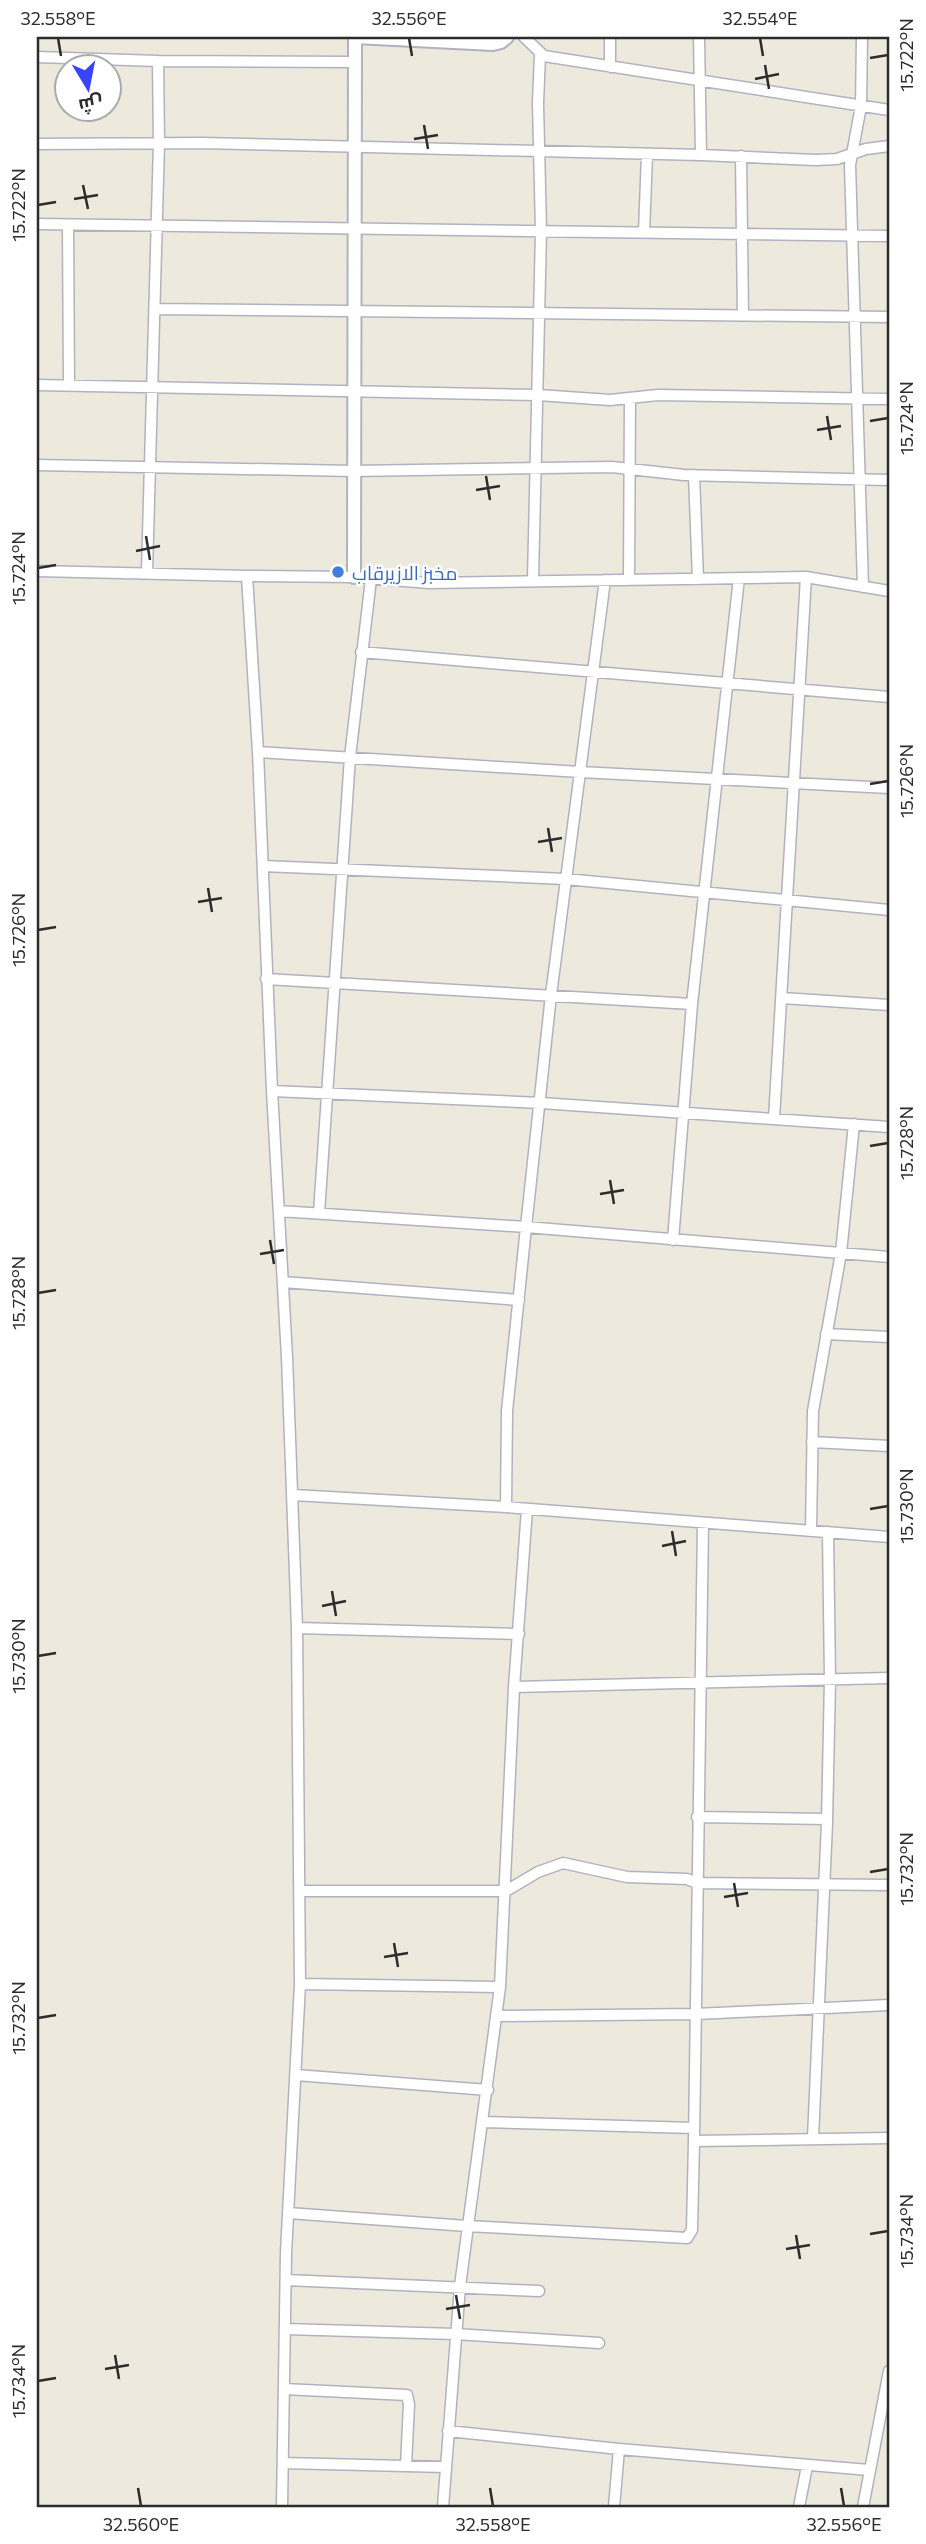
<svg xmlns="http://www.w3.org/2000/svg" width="926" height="2544" font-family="Commissioner,Cairo,sans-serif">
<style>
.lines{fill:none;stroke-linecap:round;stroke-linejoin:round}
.minor-casing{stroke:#b1b2c0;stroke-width:13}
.tertiary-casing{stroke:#b1b2c0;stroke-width:16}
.minor{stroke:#fff;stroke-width:10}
.tertiary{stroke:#fff;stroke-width:12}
.ticks{fill:none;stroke:#2c2c2c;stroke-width:2.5}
.shop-dot{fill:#3f7fe0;stroke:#fff;stroke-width:2.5}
.labels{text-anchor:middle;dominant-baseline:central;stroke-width:5;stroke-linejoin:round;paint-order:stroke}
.shop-label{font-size:19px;fill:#366cbe;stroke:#fff;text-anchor:start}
.neatline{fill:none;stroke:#2c2c2c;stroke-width:2.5}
.ticks-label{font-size:18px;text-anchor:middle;fill:#2c2c2c}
</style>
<rect width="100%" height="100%" fill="#eee9dd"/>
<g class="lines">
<defs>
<path id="minor" d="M524 37 544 56 889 110
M699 37 701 155
M862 37 861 106 850 165 863 587
M37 57 158 61 355 62
M610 67V37
M37 144 202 143 701 155 816 160 837 159 866 149 889 146
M741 156 743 315
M37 224 889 236
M68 225 69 386
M644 232 647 155
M155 309 889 317
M37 385 538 395 610 400 658 395 889 399
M37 465 354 471 612 467 684 475 889 480
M694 475 698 579
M37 571 247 576
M147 572 159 143 158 61
M629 579 630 398
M533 580 541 231 538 103 540 54
M361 652 889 697
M258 752 580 772 889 788
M263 866 566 879 889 910
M266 979 692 1004
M782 998 889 1005
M272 1091 541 1103 889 1127
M774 1119 806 577
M279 1211 526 1227 889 1257
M319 1213 350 757 371 579
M673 1240 692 1004 739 578
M283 1282 519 1300
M826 1334 889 1337
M812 1442 889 1446
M293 1495 506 1507 889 1537
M506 1507 507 1411 526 1227 551 995 605 580
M527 1509 514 1687 889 1678
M703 1523 694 2141 889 2138
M811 1531 813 1411 841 1253 854 1124
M297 1628 519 1634
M697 1817 827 1819
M300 1891H506L538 1872 563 1863 627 1877 687 1879 697 1883 889 1885
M300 1984 500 1987
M497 2016 696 2014 889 2005
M296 2075 488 2090
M484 2122 694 2128
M813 2138 827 1823 830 1680 828 1532
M288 2213 467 2226 687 2238 692 2230 694 2141
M286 2280 539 2291
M285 2329 455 2334 599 2343
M284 2389 407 2395 409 2404 406 2466
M448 2431 619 2449 869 2470
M283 2463 446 2467
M282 2507 286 2253 300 1984 297 1628 287 1357 272 1091 258 752 247 576 354 577 429 583 806 577 889 591
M443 2507 460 2286 500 1987 514 1687
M614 2507 619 2449
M799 2507 807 2466
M863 2507 889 2371"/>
<path id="tertiary" d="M354 577 355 37 493 44 501 42 507 37"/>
</defs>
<use href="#minor" class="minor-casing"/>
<use href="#tertiary" class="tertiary-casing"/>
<use href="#minor" class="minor"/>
<use href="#tertiary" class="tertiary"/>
</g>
<path class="ticks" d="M58 38 61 56M409 38 412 56M760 38 763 56M870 58 888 55M765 65 769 89M755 79 779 74M424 125 428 149M414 139 438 135M83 185 88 209M74 199 98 195M38 205 56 202M827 416 831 440M870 421 888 418M817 430 841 426M486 476 490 500M476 490 500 486M146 536 150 560M136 551 160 546M38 568 56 565M870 784 888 781M548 828 552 852M538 842 562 838M208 888 212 912M198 902 222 898M38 930 56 927M870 1146 888 1143M610 1180 614 1204M600 1194 624 1190M270 1240 274 1264M260 1254 284 1250M38 1293 56 1290M870 1509 888 1506M672 1531 676 1556M662 1546 686 1541M332 1591 336 1616M322 1606 346 1601M38 1656 56 1653M870 1872 888 1869M734 1883 738 1907M724 1897 748 1893M394 1943 398 1967M384 1957 408 1953M38 2018 56 2015M870 2234 888 2231M796 2235 800 2259M786 2249 810 2245M456 2295 460 2319M446 2309 470 2305M115 2355 119 2379M105 2369 129 2365M38 2381 56 2378M138 2488 141 2506M490 2488 493 2506M841 2488 844 2506"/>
<circle class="shop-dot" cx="338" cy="572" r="7"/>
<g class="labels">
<g class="shop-label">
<text x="352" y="572">مخبز الازيرقاب</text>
</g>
</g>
<rect width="926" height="2544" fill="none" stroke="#ffffff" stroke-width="77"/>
<g transform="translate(88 88) rotate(170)"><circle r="33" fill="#ffffff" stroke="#ababab" stroke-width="2"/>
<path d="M0-5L12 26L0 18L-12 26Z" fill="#3944ff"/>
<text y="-10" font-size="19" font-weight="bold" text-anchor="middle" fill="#2c2c2c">ش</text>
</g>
<rect x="38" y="38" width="850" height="2468" class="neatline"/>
<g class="ticks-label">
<text x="58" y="25">32.558°E</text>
<text x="409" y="25">32.556°E</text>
<text x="760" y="25">32.554°E</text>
<text transform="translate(907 55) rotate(-90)" y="6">15.722°N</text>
<text transform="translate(19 205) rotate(-90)" y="6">15.722°N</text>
<text transform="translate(907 418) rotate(-90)" y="6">15.724°N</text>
<text transform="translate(19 568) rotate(-90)" y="6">15.724°N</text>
<text transform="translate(907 781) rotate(-90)" y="6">15.726°N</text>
<text transform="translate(19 930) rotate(-90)" y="6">15.726°N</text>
<text transform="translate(907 1143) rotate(-90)" y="6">15.728°N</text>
<text transform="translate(19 1293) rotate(-90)" y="6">15.728°N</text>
<text transform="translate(907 1506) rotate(-90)" y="6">15.730°N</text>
<text transform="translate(19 1656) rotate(-90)" y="6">15.730°N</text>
<text transform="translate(907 1869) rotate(-90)" y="6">15.732°N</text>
<text transform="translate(19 2018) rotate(-90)" y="6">15.732°N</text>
<text transform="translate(907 2231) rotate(-90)" y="6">15.734°N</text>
<text transform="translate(19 2381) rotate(-90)" y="6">15.734°N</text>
<text x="141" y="2531">32.560°E</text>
<text x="493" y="2531">32.558°E</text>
<text x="844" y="2531">32.556°E</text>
</g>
</svg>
